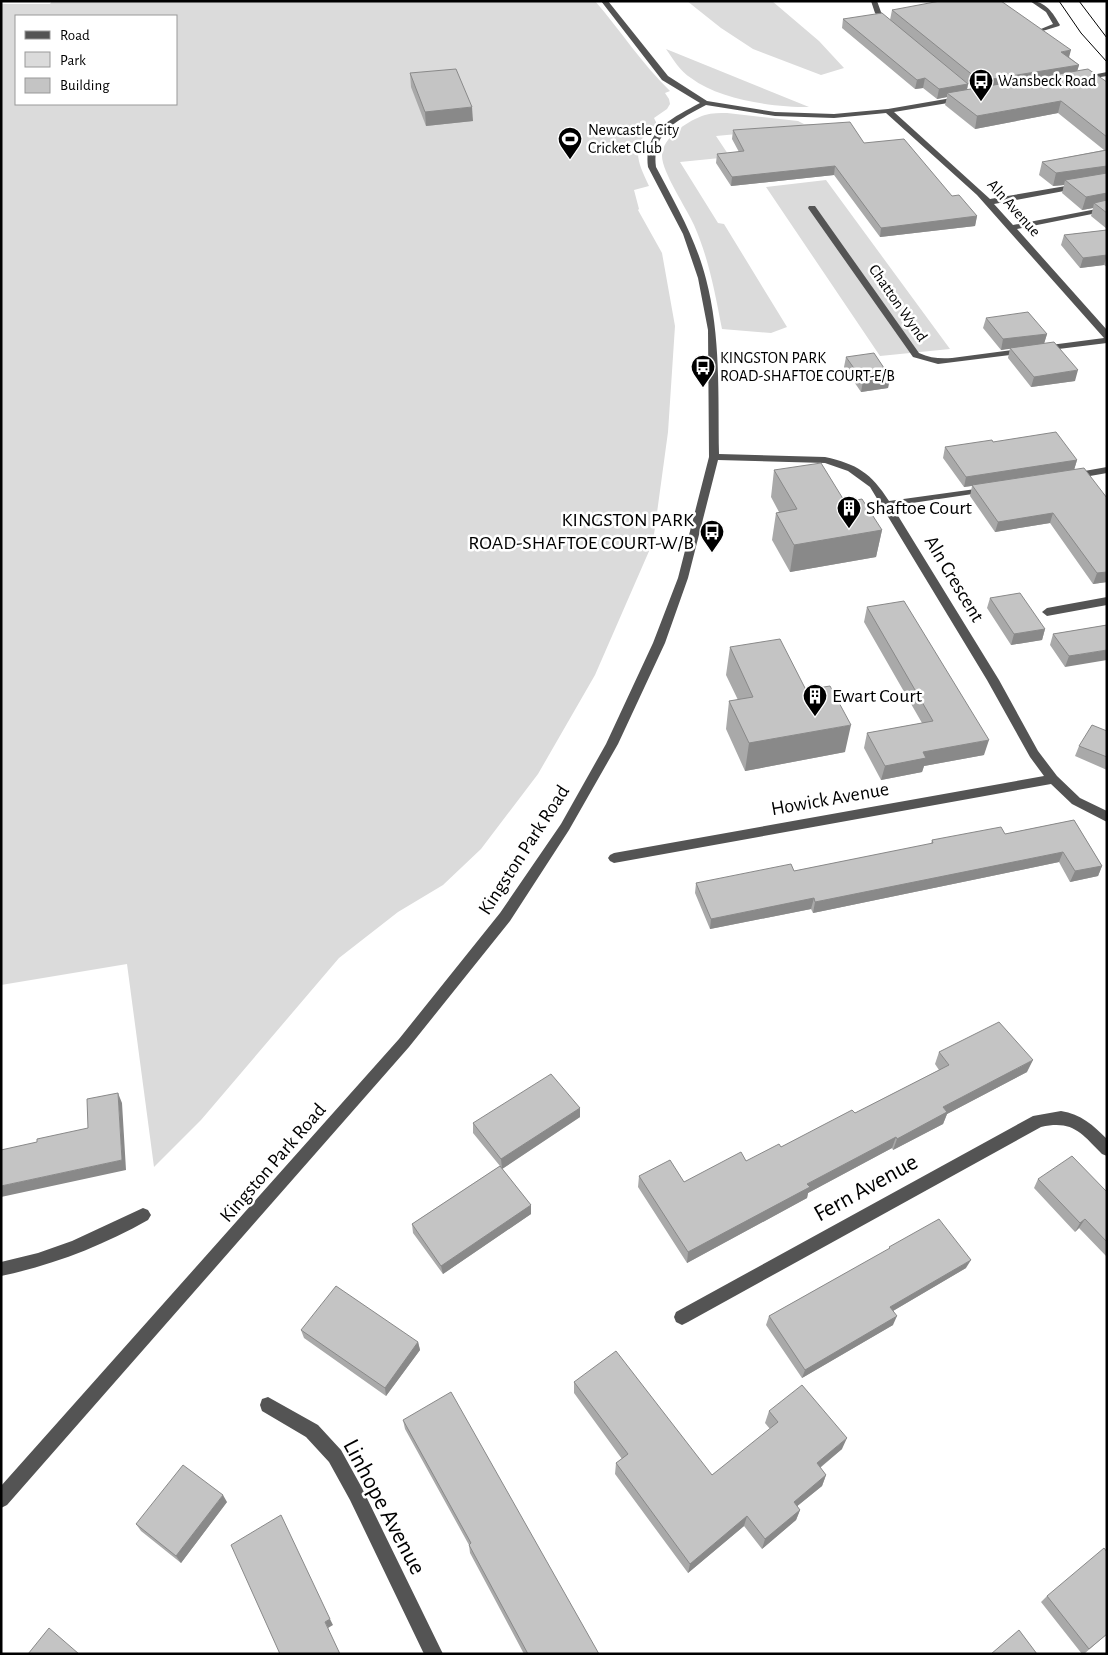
<svg xmlns="http://www.w3.org/2000/svg" width="1108" height="1655" font-family="'Alegreya Sans',sans-serif">
<style>
.green{fill:#dbdbdb;fill-rule:evenodd}
.lines{fill:none;stroke-linecap:round;stroke-linejoin:round}
.minor{fill:#545454;fill-rule:evenodd}
.tram{stroke:#000;stroke-width:1}
.wall{fill:#a9a9a9;fill-rule:evenodd}
.shaded-wall{fill:#898989}
.building{fill:#c4c4c4;stroke:#898989}
.labels{text-anchor:middle;dominant-baseline:central;stroke-width:5;stroke-linejoin:round;paint-order:stroke}
.far-poi-label{font-size:16px;fill:#000;stroke:#fff;text-anchor:start}
.far-street-label{font-size:16px;fill:#000;stroke:#fff}
.poi-label{font-size:20px;fill:#000;stroke:#fff;text-anchor:start}
.street-label{font-size:20px;fill:#000;stroke:#fff}
.near-street-label{font-size:24px;fill:#000;stroke:#fff}
</style>
<rect width="100%" height="100%" fill="#fff"/>
<path class="green" d="M52 1H595C621 31 642 64 670 91L665 93 669 99 670 104 667 109 654 118 657 124C629 145 637 160 649 186L634 190 639 209 638 210 662 253 675 326 668 432 653 542 595 675 538 774 481 849 443 885 398 912 339 958 201 1120 154 1167 127 964 1 985V4H50ZM16 16H176V104H16Z
M687 1H772L819 41 844 68 821 75 753 49 721 28Z
M666 49 809 107C773 107 720 100 691 78 680 71 673 59 666 49Z
M727 113 798 121 804 124H847L716 136 730 157 680 162 718 223 724 224 787 327 771 333 722 329C715 293 709 259 694 225 687 209 662 172 662 156 662 137 689 120 705 115 712 113 720 113 727 113Z
M826 180 950 349 880 356 766 187Z"/>
<g class="lines">
<path class="minor" d="M601 1H608L668 76 707 101 775 112 834 114 888 109 963 96 967 98 966 100 894 112 990 199 1107 179V183L994 204 1013 225 1107 207V211L1017 229 1107 330V343L938 364 913 357 808 208 809 206H815L919 353C930 358 940 359 952 358L1104 338 977 195 886 113 834 118 775 116 706 105C679 120 651 131 656 167 675 203 696 239 706 279 721 336 718 396 719 454L825 457C857 464 871 473 889 501L990 487 991 489 986 492 892 506 999 680 1038 751 1057 776 1080 798 1107 811V822L1072 804 1051 784 614 863 610 861 608 858 610 855 614 853 1044 776 1030 757 987 680 870 487 848 471 825 463 718 460 688 578 665 643 618 744 569 830 510 921 409 1047 7 1505 1 1508V1486L399 1039 500 913 561 824 606 744 653 643 678 578 709 457 708 330 698 278 683 234 648 167C643 131 672 118 700 103L662 80Z
M871 1H877L881 12 891 24V26H887L875 13Z
M1030 1C1046 1 1053 13 1060 25L1059 26 1036 33V31L1053 24 1046 12Z
M1107 72V76L1081 80 1077 78Z
M1107 467V473L1073 479 1068 476 1073 473Z
M1107 597V605L1047 616 1042 612 1047 608Z
M1061 1111C1081 1114 1093 1125 1107 1139V1156L1102 1154C1081 1133 1073 1120 1041 1127L688 1322 682 1325 676 1322 674 1317 676 1312 1033 1116Z
M143 1208 148 1210 151 1215 148 1220C102 1246 53 1265 1 1276V1262L38 1253 72 1241Z
M268 1397 318 1425 341 1450 362 1488 443 1654H424L350 1500 329 1462 306 1437 262 1411 260 1405 262 1399Z"/>
<path class="tram" d="M1059 1 1081 33 1107 62
M1079 1 1107 38"/>
</g>
<path class="wall" d="M892 10 1069 57 1079 65 1077 71 1107 82V229L1091 216 1093 208 1082 210 1062 193 1064 185 1053 186 1039 175 1042 162 1104 150 1058 113 975 129 945 105 947 97 937 99 923 88 915 89 842 28 843 19 890 20ZM928 51 973 88 967 90 968 84Z
M410 73 473 121 426 126 411 87Z
M733 130 864 143 952 196 977 216 975 226 880 237 834 175 731 186 716 163 717 154 739 152 732 139Z
M1107 230V267L1104 265 1080 268 1061 245 1064 235Z
M986 318 1047 334 1044 343 1075 381 1031 387 1008 358 1010 348 1001 350 983 328Z
M846 357 890 377 888 388 861 392 844 367Z
M993 442 1077 460 1074 470 1107 498V582L1093 584 1050 523 995 532 970 496 972 486 964 487 943 458 945 447Z
M774 470 845 502 882 530 876 557 790 572 772 540 776 513 779 512 771 497Z
M990 598 1045 629 1042 640 1011 645 987 608Z
M867 607 984 755 924 766 922 772 881 780 864 748 867 733 922 723 864 622Z
M1107 625 1065 667 1050 645 1053 634Z
M730 647 806 690 845 752 745 771 726 729 729 701 738 700 726 675Z
M1107 731V770L1075 756 1079 746Z
M1074 820 1102 866 1098 876 1070 882 1059 862 813 913 811 909 710 929 695 893 696 883 794 871 931 844 932 840 1005 834Z
M939 1052 1027 1072 947 1114 943 1124 893 1150 892 1148 808 1193 807 1198 687 1263 638 1187 639 1176 684 1182 746 1161 781 1147 855 1113 939 1070 935 1064Z
M580 1108V1117L502 1169 531 1205V1214L443 1274 413 1233 412 1224 500 1166 473 1133V1123Z
M1038 1179 1107 1192V1257L1079 1228 1075 1232 1034 1188Z
M889 1247 966 1268 893 1311V1325L802 1378 766 1325 769 1316 889 1249Z
M301 1330 418 1342 420 1350 386 1396 304 1338Z
M574 1382 712 1475 770 1429 765 1423 769 1411 842 1449 820 1468 826 1475 822 1486 797 1506 800 1510 796 1520 762 1549 744 1526 688 1573 615 1474 616 1463 622 1459 574 1393Z
M403 1420 599 1654H524L470 1553 469 1545 405 1429Z
M227 1502 181 1563 141 1531 136 1524Z
M1047 1596 1107 1634 1084 1654H1082L1041 1602Z"/>
<path class="shaded-wall" d="M1071 50 1068 61 1061 52Z
M1079 65 1076 75 978 92 980 81Z
M925 78 923 88 915 89 917 80Z
M968 84 966 94 947 93V97L937 99 939 89Z
M1061 101 1058 113 975 129 977 116Z
M472 107 473 121 426 126 425 112Z
M835 166 834 175 731 186 732 177Z
M1107 166V178L1065 180 1064 185 1053 186 1056 173Z
M1107 193V206L1094 203 1093 208 1082 210 1086 197Z
M977 216 975 226 880 237 881 228Z
M1107 255 1104 265 1080 268 1083 258Z
M1047 334 1044 344 1001 350 1003 339Z
M1078 370 1075 381 1031 387 1034 377Z
M890 377 888 388 861 392 863 381Z
M1077 460 1074 470 964 487 966 477Z
M1053 513 1050 523 995 532 998 522Z
M882 530 876 557 790 572 794 545Z
M1107 572V582L1093 584 1097 573Z
M1045 629 1042 640 1011 645 1014 634Z
M1107 650V660L1065 667 1069 656Z
M851 725 845 752 745 771 749 743Z
M989 740 984 755 924 766 922 772 881 780 885 766 923 752Z
M1063 852 1059 862 813 913 815 902Z
M1102 866 1098 876 1070 882 1075 871Z
M814 898 811 909 710 929 711 919Z
M1033 1060 1027 1072 947 1114 943 1124 893 1150 897 1139 943 1107Z
M118 1093 122 1103 126 1170 1 1197V1186L122 1160Z
M580 1108V1117L502 1169 501 1159Z
M896 1137 892 1148 808 1193 807 1198 687 1263 688 1252 807 1184Z
M531 1205V1214L443 1274 441 1266Z
M1085 1219 1079 1228 1075 1232 1080 1223Z
M971 1260 966 1268 886 1315 890 1307Z
M897 1316 893 1325 802 1378 805 1370Z
M418 1342 420 1350 386 1396 385 1388Z
M847 1438 842 1449 812 1474 817 1463Z
M826 1475 822 1486 790 1512 794 1502Z
M223 1495 227 1502 181 1563 176 1556Z
M800 1510 796 1520 762 1549 765 1539Z
M747 1516 744 1526 688 1573 690 1564Z
M330 1619 333 1625 328 1628 325 1622Z"/>
<path class="building" d="M940 1H1001L1071 50 1061 52 1079 65 980 81 892 10Z
M882 13 968 84 939 89 925 78 917 80 843 19Z
M456 69 472 107 425 112 410 73Z
M1088 69 1107 82V137L1061 101 977 116 947 93Z
M850 122 864 143 904 139 952 196 959 195 977 216 881 228 835 166 732 177 717 154 744 151 733 130Z
M1107 150V166L1056 173 1042 162Z
M1107 173V193L1086 197 1065 180Z
M1107 200V213L1094 203Z
M1107 230V255L1083 258 1064 235Z
M1028 312 1047 334 1003 339 986 318Z
M1054 342 1078 370 1034 377 1010 348Z
M874 353 890 377 863 381 846 357Z
M1056 432 1077 460 966 477 945 447 992 440 993 442Z
M821 463 845 502 862 499 882 530 794 545 776 513 797 509 774 470Z
M1084 468 1107 498V572L1097 573 1053 513 998 522 972 485Z
M1020 593 1045 629 1014 634 990 598Z
M904 601 989 740 923 752 926 758 885 766 867 733 933 721 867 607Z
M1107 625V650L1069 656 1053 634Z
M780 639 806 690 830 686 851 725 749 743 729 701 753 697 730 647Z
M1092 725 1107 731V757L1079 746Z
M1074 820 1102 866 1075 871 1063 852 815 902 814 898 711 919 696 883 791 864 794 871 933 843 932 840 1001 827 1005 834Z
M999 1022 1033 1060 943 1107 947 1112 897 1139 896 1137 807 1184 810 1187 688 1252 639 1176 670 1160 684 1182 741 1152 746 1161 779 1144 781 1147 852 1110 855 1113 949 1065 939 1052Z
M551 1074 580 1108 501 1159 473 1123Z
M118 1093 122 1160 1 1186V1150L37 1142V1139L88 1128 87 1099Z
M1072 1156 1107 1192V1242L1085 1219 1080 1223 1038 1179Z
M500 1166 531 1205 441 1266 412 1224Z
M939 1219 971 1260 890 1307 897 1316 805 1370 769 1316 890 1248 889 1247Z
M336 1286 418 1342 385 1388 301 1330Z
M616 1351 712 1475 778 1422 769 1411 802 1385 847 1438 817 1463 826 1475 794 1502 800 1510 765 1539 747 1516 690 1564 616 1463 628 1454 574 1382Z
M451 1392 599 1654H528L469 1545 471 1543 403 1420Z
M183 1465 223 1495 176 1556 136 1524Z
M281 1515 330 1619 325 1622 340 1654H280L231 1545Z
M1104 1548 1107 1552V1634L1089 1649 1047 1596Z
M49 1628 79 1654H28Z
M1019 1630 1037 1654H991Z"/>
<defs>
<symbol id="bus-pin" viewBox="-11 -11 22 30"><path d="M0 17L-7.5 6A9.5 9.5 0 1 1 7.5 6Z" fill="#000" stroke="#fff"/><path d="M-5-6H5V4H4V6H2V4H-2V6H-4V4H-5ZM-3.5-4V0h7V-4ZM-3.5 1.2v1.5H-2V1.2ZM2 1.2v1.5H3.5V1.2Z" fill="#fff"/></symbol>
<symbol id="stadium-pin" viewBox="-11 -11 22 30"><path d="M0 17L-7.5 6A9.5 9.5 0 1 1 7.5 6Z" fill="#000" stroke="#fff"/><path d="M0-5a6.5 5 0 1 0 0 10a6.5 5 0 1 0 0-10ZM-3.5-1.8h7v3.6h-7Z" fill="#fff"/></symbol>
<symbol id="building-pin" viewBox="-11 -11 22 30"><path d="M0 17L-7.5 6A9.5 9.5 0 1 1 7.5 6Z" fill="#000" stroke="#fff"/><path d="M-4-6H4V6H1V3H-1V6H-4ZM-2.5-4.3h1.7v1.8h-1.7ZM.8-4.3h1.7v1.8H.8ZM-2.5-1h1.7V.8h-1.7ZM.8-1h1.7V.8H.8Z" fill="#fff"/></symbol>
</defs>
<g fill-rule="evenodd">
<use href="#bus-pin" x="967" y="67" width="28" height="38"/>
<use href="#stadium-pin" x="556" y="125" width="28" height="38"/>
<use href="#bus-pin" x="689" y="353" width="28" height="38"/>
<use href="#building-pin" x="835" y="494" width="28" height="38"/>
<use href="#bus-pin" x="698" y="518" width="28" height="38"/>
<use href="#building-pin" x="801" y="682" width="28" height="38"/>
</g>
<g class="labels">
<g class="far-poi-label">
<text x="998" y="81">Wansbeck Road</text>
<text x="588" y="130">Newcastle City<tspan x="588" dy="18">Cricket Club</tspan></text>
<text x="720" y="358">KINGSTON PARK<tspan x="720" dy="18">ROAD-SHAFTOE COURT-E/B</tspan></text>
</g>
<g class="far-street-label">
<text transform="translate(1014 208) rotate(48)">Aln Avenue</text>
<text transform="translate(898 303) rotate(55)">Chatton Wynd</text>
</g>
<g class="poi-label">
<text x="866" y="508">Shaftoe Court</text>
<text x="694" y="520" text-anchor="end">KINGSTON PARK<tspan x="694" dy="23">ROAD-SHAFTOE COURT-W/B</tspan></text>
<text x="832" y="696">Ewart Court</text>
</g>
<g class="street-label">
<text transform="translate(954 579) rotate(59)">Aln Crescent</text>
<text transform="translate(830 799) rotate(-10)">Howick Avenue</text>
<text transform="translate(524 850) rotate(-57)">Kingston Park Road</text>
<text transform="translate(273 1163) rotate(-49)">Kingston Park Road</text>
</g>
<g class="near-street-label">
<text transform="translate(866 1188) rotate(-29)">Fern Avenue</text>
<text transform="translate(384 1507) rotate(62)">Linhope Avenue</text>
</g>
</g>
<rect width="1108" height="1655" fill="none" stroke="#000000" stroke-width="5"/>
<rect x="15" y="15" width="162" height="90" fill="#ffffff" stroke="#999999"/>
<rect x="25" y="31" width="25" height="8" fill="#545454" stroke="#999999"/>
<text x="60" y="40" font-size="15" fill="#000000">Road</text>
<rect x="25" y="52" width="25" height="15" fill="#dbdbdb" stroke="#999999"/>
<text x="60" y="65" font-size="15" fill="#000000">Park</text>
<rect x="25" y="78" width="25" height="15" fill="#c4c4c4" stroke="#999999"/>
<text x="60" y="90" font-size="15" fill="#000000">Building</text>
</svg>
